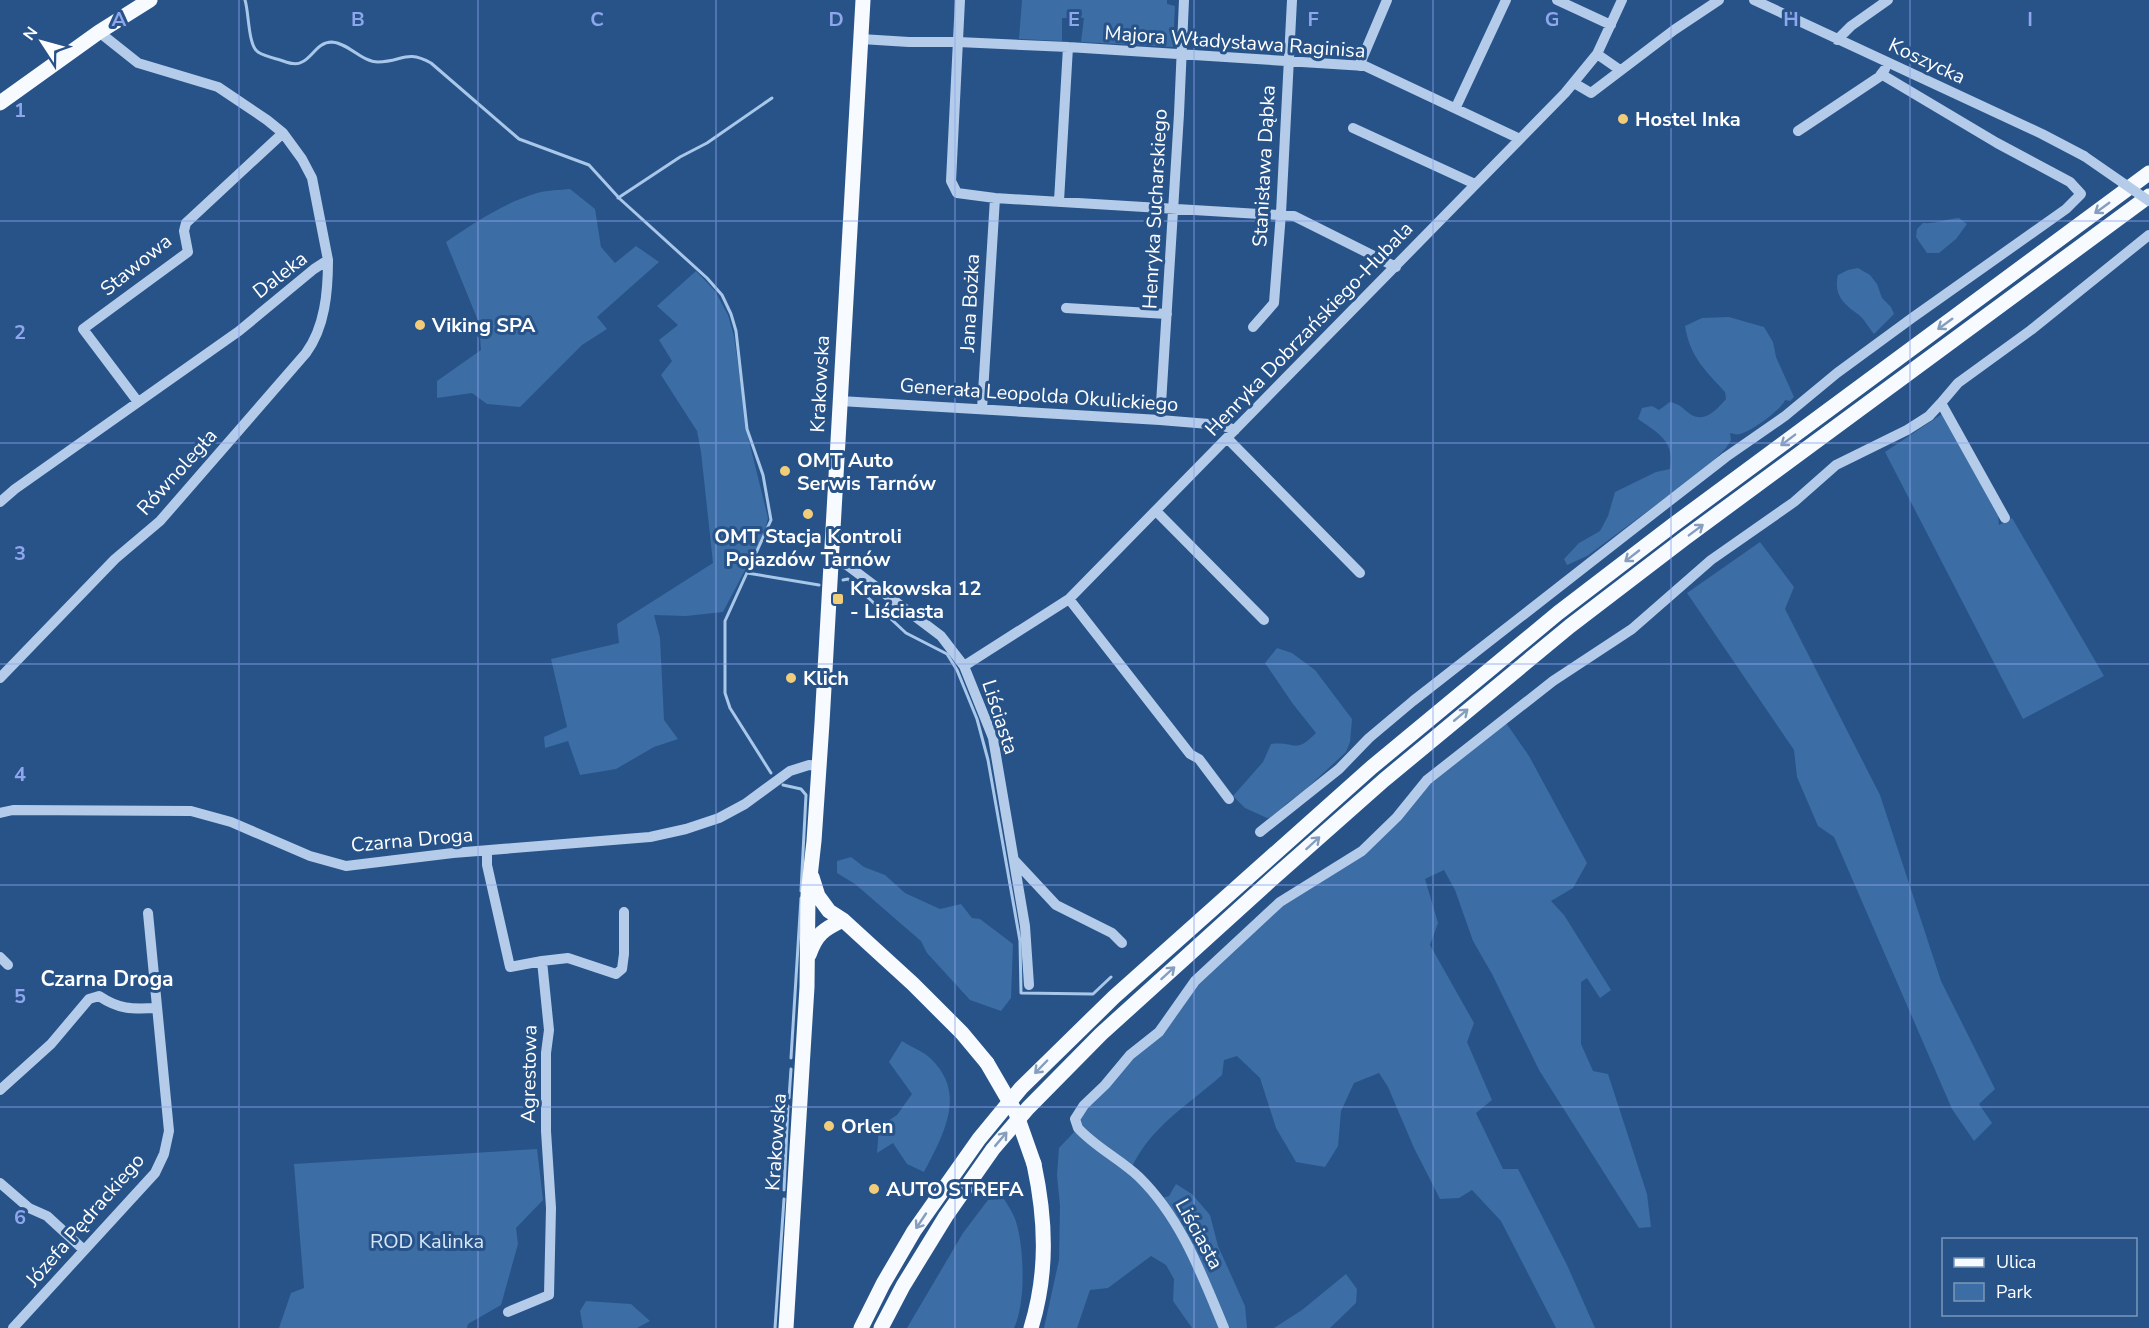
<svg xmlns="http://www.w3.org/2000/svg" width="2149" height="1328" font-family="'Nunito Sans',sans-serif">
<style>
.green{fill:#3c6da5}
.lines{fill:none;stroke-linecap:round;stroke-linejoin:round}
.stream{stroke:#a8c7e9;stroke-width:3}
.minor{stroke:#b4cce9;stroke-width:10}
.major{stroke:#f7fafe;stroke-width:15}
.minor-bridge{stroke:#b4cce9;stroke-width:10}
.major-bridge{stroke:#f7fafe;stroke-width:15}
.oneway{stroke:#859ebe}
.grid{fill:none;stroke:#8ea6ec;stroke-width:1.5;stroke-opacity:0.55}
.poi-dot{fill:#f1cd7a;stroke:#275389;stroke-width:2}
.labels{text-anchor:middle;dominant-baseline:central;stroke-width:6;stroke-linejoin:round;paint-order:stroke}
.street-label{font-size:20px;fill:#fff;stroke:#275389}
.poi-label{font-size:20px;font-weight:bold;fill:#fff;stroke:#275389;text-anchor:start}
.park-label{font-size:20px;fill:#d8e6f7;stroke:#275389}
.neighbourhood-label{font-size:21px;font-weight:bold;fill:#fff;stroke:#275389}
.grid-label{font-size:20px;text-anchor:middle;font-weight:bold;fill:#8ea6ec;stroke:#275389;stroke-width:6;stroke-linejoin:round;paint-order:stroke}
</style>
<rect width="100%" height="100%" fill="#275389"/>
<path class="green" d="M1022 0H1167V4L1175 6 1173 47 1081 42 1084 18H1062V41L1019 39Z
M570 189 595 209 601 247 615 263 636 246 659 262 597 317 607 329 582 345 520 407 487 404 472 393 437 398V381L481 350 479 323 446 242C475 222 504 203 537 193 548 190 560 190 570 189Z
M1959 218 1967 224 1956 239 1939 253H1927L1916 237 1917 229 1923 223C1936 224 1946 219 1959 218Z
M1858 268 1870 275 1877 284 1882 298 1891 307 1894 314 1874 334C1869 328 1865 320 1859 315 1844 304 1833 295 1838 275L1848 270Z
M696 271 715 291 728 315 734 336 748 437 768 518 764 534 723 612 686 616 654 615 660 638 664 720 678 739 654 747 616 769 580 775 568 741 545 748 544 737 567 727 551 659 619 643 617 624 713 563 701 452 697 431 661 375 672 361 659 340 678 325 657 306Z
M1729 317 1764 327 1773 342 1776 357 1794 397 1790 401 1785 400C1782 409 1751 432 1740 434 1737 435 1734 434 1730 433L1731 440 1726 448 1706 468 1587 556 1567 565 1564 559 1579 543 1600 531 1608 516 1615 492 1656 472 1670 469C1675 441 1658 433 1638 419L1642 408 1652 406 1659 410 1670 402C1680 404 1682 408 1690 414 1705 424 1717 409 1726 399L1725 392C1705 370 1690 357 1685 326L1702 318Z
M1942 414 1998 516 1999 525 2012 518 2104 676 2023 719 1885 452Z
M1760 542 1794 587 1785 609 1880 795 1941 981 1995 1089 1979 1104 1992 1123 1974 1141 1952 1109 1834 837 1818 826 1797 777 1794 750 1687 593Z
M1277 648 1292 653 1315 670 1352 719 1350 742 1346 752 1305 790 1286 804 1275 816 1267 818 1245 808 1233 796 1263 762 1271 744C1297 741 1294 755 1316 733L1293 704 1265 663Z
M1504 720 1529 756 1587 863 1573 888 1551 901 1564 915 1611 990 1600 998 1587 978 1581 982V1044L1593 1071 1608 1074 1647 1194 1651 1227 1639 1228 1539 1070 1492 974 1473 941 1455 890 1444 870 1425 879 1438 923 1430 945 1474 1023 1467 1042 1492 1100 1476 1113 1503 1169H1518L1567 1265 1595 1328H1556L1501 1221 1472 1190 1459 1198 1440 1199 1414 1148 1388 1087 1379 1073 1354 1083 1341 1111 1338 1146 1325 1167 1296 1162 1276 1128 1260 1078 1237 1056 1224 1060 1222 1075C1189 1104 1149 1128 1131 1169L1158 1199 1169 1196 1176 1184 1192 1194 1210 1215 1218 1246 1245 1306 1247 1328H1192L1173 1301 1174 1279 1166 1265 1151 1256 1108 1288 1090 1290 1077 1328H1044L1059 1260 1060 1206 1057 1175 1059 1148 1076 1130 1071 1121 1156 1034 1195 983 1258 923 1350 859 1408 801Z
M851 857 864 867 885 875 905 893 940 909 961 904 972 918 980 919 1013 944 1011 998 1001 1011 970 1000 927 953 921 941 855 884 837 873V861Z
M902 1041C911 1047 923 1051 930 1058 968 1093 943 1135 924 1172L907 1164 893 1143 877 1153 879 1127 897 1115 912 1094 889 1062Z
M537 1149 543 1200 516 1228 518 1244 501 1305 468 1324 467 1328H279L291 1293 304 1288 294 1164Z
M1004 1199C1009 1207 1015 1216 1017 1225 1024 1251 1026 1303 1014 1328H907L963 1233 988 1200Z
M1346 1274 1357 1289 1356 1303 1330 1328H1274L1302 1310Z
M586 1301 631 1304 650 1321 637 1328H583L580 1311Z"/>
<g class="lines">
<path class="stream" d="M245 0C249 12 248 46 258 52 264 56 273 58 280 60 287 62 295 66 302 62 313 57 317 42 332 42 348 43 362 62 378 62 402 62 406 49 431 63L519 139 589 165 620 199 707 278 722 295 731 314 736 331 747 429 763 475 771 520 725 621V693L730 708 771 773
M618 198 680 157 707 143 772 98
M747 573 819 585
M843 580 848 579 906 633 947 654 957 670 977 719 988 760 1020 941 1021 993 1093 994 1111 977
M783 785 801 789 806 795 801 891
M791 1058 801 898
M789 1098 791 1069
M784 1190 788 1106
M775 1328 784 1199"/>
<path class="minor" d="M960 0 951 181 957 193 995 198 1294 216 1396 267
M1557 0 1611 25
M1754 0 2042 134 2084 156
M861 39 909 42H958L1068 47 1365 66 1520 139
M1837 40 1851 26 1888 0
M1597 54 1620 70
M1359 66 1387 0
M1574 83 1591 93 1674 30 1719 0
M1456 107 1506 0
M1353 128 1475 184
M1798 131 1879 77 1885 69
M1059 201 1068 47
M1066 308 1167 314
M1253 327 1274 303 1281 213 1292 0
M840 401 1160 420 1221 425 1235 430
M138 402 83 329 188 252 184 231 186 223 283 133
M982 409 995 198
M1160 420 1179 114 1184 0
M1227 438 1360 573
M0 502 15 489 239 331 314 269 328 260 312 178 302 159 283 133 267 120 218 87 138 63 99 32
M1156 511 1264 620
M2005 518 1941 403 1958 383 2031 330 2149 235
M831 561 847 565 941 636 964 666 993 738 1025 926 1029 985
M1069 599 1190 754 1199 759 1229 799
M964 666 1069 599 1565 93 1597 54 1622 0
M0 678 115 559 160 521 306 353C325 327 328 292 328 260
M0 813 13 810 191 811 231 822 310 856 346 866 453 853 650 837 686 829 719 818 745 804 790 771 809 765 819 766
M1260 832 1339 769 1369 738 1413 701 1623 537 1726 457 1785 416 1837 373 1912 318 2066 209 2081 194 2070 182 1997 143 1881 74
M487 851V865L510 967 542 961 549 1030 546 1053V1131L551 1208 549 1295 508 1312
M1015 861 1056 905 1112 933 1122 943
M0 957 8 965
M542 961 568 958 616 974 622 969 624 954V912
M0 1090 51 1044 89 999 99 996C120 1010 132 1009 157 1008
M0 1183 29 1208 47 1216 84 1250
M13 1328 155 1173 164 1154 169 1131 148 913
M1224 1328C1202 1275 1181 1218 1139 1177 1120 1159 1095 1147 1078 1128L1075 1119 1084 1105 1105 1085 1130 1055 1159 1032 1195 981 1280 902 1362 851 1397 817 1427 780 1553 681 1632 629 1711 560 1794 502 1836 465 1907 430 1929 416 1941 403"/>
<path class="major" d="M0 103 99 32 150 0
M812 877 818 896 829 911 843 920 913 984 962 1033 987 1063
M809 955C816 934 824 929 843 920
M786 1328 807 987 808 895 814 841 822 723 863 0
M861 1328 883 1284 914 1231 979 1139 1021 1088 1114 997 1372 767 1558 613 1673 525 2149 173
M881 1328 903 1286 946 1216 993 1149 1028 1108 1101 1034 1271 880 1384 780 1570 626 1685 538 2149 196
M1031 1328C1048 1273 1046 1220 1034 1164"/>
<path class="minor-bridge" d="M2084 156 2149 201"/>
<path class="major-bridge" d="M987 1063 1016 1113 1034 1164"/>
</g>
<defs><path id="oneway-shaft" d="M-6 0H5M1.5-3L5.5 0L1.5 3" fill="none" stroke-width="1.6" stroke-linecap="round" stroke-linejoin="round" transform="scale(1.5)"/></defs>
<g class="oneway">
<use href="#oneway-shaft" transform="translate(2102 208) rotate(144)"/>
<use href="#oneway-shaft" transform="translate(1945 324) rotate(144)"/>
<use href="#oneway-shaft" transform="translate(1788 440) rotate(143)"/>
<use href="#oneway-shaft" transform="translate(1696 530) rotate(-37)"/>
<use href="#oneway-shaft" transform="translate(1632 556) rotate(142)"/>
<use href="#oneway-shaft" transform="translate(1461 715) rotate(-40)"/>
<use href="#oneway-shaft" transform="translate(1313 843) rotate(-42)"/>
<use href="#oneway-shaft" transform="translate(1168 973) rotate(-42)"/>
<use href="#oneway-shaft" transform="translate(1041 1067) rotate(134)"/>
<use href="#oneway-shaft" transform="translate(1001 1139) rotate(-50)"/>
<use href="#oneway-shaft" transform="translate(921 1221) rotate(124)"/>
</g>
<path class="grid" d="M239 0V1328M478 0V1328M716 0V1328M955 0V1328M1194 0V1328M1433 0V1328M1671 0V1328M1910 0V1328M0 221H2149M0 443H2149M0 664H2149M0 885H2149M0 1107H2149"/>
<g class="poi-dot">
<circle cx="1623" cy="119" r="6"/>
<circle cx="420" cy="325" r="6"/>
<circle cx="785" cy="471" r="6"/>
<circle cx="808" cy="514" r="6"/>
<rect x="832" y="593" width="12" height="12" rx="3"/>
<circle cx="791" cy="678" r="6"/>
<circle cx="829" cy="1126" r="6"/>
<circle cx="874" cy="1189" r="6"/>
</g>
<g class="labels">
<g class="street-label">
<text transform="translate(1235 42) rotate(4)">Majora Władysława Raginisa</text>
<text transform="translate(1927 61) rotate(25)">Koszycka</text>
<text transform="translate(1264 166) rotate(-87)">Stanisława Dąbka</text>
<text transform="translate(1155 209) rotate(-87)">Henryka Sucharskiego</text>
<text transform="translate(136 265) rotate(-39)">Stawowa</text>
<text transform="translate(280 275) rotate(-38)">Daleka</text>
<text transform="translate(970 303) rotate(-87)">Jana Bożka</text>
<text transform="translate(1309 329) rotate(-46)">Henryka Dobrzańskiego-Hubala</text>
<text transform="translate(820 384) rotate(-87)">Krakowska</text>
<text transform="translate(1039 395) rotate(4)">Generała Leopolda Okulickiego</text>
<text transform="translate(177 472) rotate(-48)">Równoległa</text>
<text transform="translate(1000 717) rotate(72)">Liściasta</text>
<text transform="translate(412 840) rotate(-5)">Czarna Droga</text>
<text transform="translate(529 1074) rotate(-89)">Agrestowa</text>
<text transform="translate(776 1142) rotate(-86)">Krakowska</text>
<text transform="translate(85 1220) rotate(-49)">Józefa Pędrackiego</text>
<text transform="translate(1199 1234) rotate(61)">Liściasta</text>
</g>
<g class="poi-label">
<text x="1635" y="119">Hostel Inka</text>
<text x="432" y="325">Viking SPA</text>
<text x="797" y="460">OMT Auto<tspan x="797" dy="23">Serwis Tarnów</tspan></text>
<text x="808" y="536" text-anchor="middle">OMT Stacja Kontroli<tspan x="808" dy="23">Pojazdów Tarnów</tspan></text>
<text x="850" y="588">Krakowska 12<tspan x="850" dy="23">- Liściasta</tspan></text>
<text x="803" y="678">Klich</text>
<text x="841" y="1126">Orlen</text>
<text x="886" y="1189">AUTO STREFA</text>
</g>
<g class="park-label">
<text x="427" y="1241">ROD Kalinka</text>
</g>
<g class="neighbourhood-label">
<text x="107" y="979">Czarna Droga</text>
</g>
</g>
<g class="grid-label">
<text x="119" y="26">A</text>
<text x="358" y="26">B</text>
<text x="597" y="26">C</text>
<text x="836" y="26">D</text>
<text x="1074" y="26">E</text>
<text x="1313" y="26">F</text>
<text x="1552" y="26">G</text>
<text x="1791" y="26">H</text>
<text x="2030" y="26">I</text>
<text x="20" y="117">1</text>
<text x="20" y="339">2</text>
<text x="20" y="560">3</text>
<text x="20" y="781">4</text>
<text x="20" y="1003">5</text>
<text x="20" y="1224">6</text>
</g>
<rect x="1942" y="1238" width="195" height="78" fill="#275389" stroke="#7d98b8" stroke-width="1.5"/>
<rect x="1954" y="1258" width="30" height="9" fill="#f7fafe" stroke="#7d98b8" stroke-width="1.5"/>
<text x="1996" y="1268" font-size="18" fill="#ffffff">Ulica</text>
<rect x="1954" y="1283" width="30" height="18" fill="#3c6da5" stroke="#7d98b8" stroke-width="1.5"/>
<text x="1996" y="1298" font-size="18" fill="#ffffff">Park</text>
<g transform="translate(42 42) rotate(306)" stroke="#275389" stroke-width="4.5" paint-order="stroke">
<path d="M0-4.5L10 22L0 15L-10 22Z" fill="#ffffff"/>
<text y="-9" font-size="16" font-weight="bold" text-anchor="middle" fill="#ffffff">N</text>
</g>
</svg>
